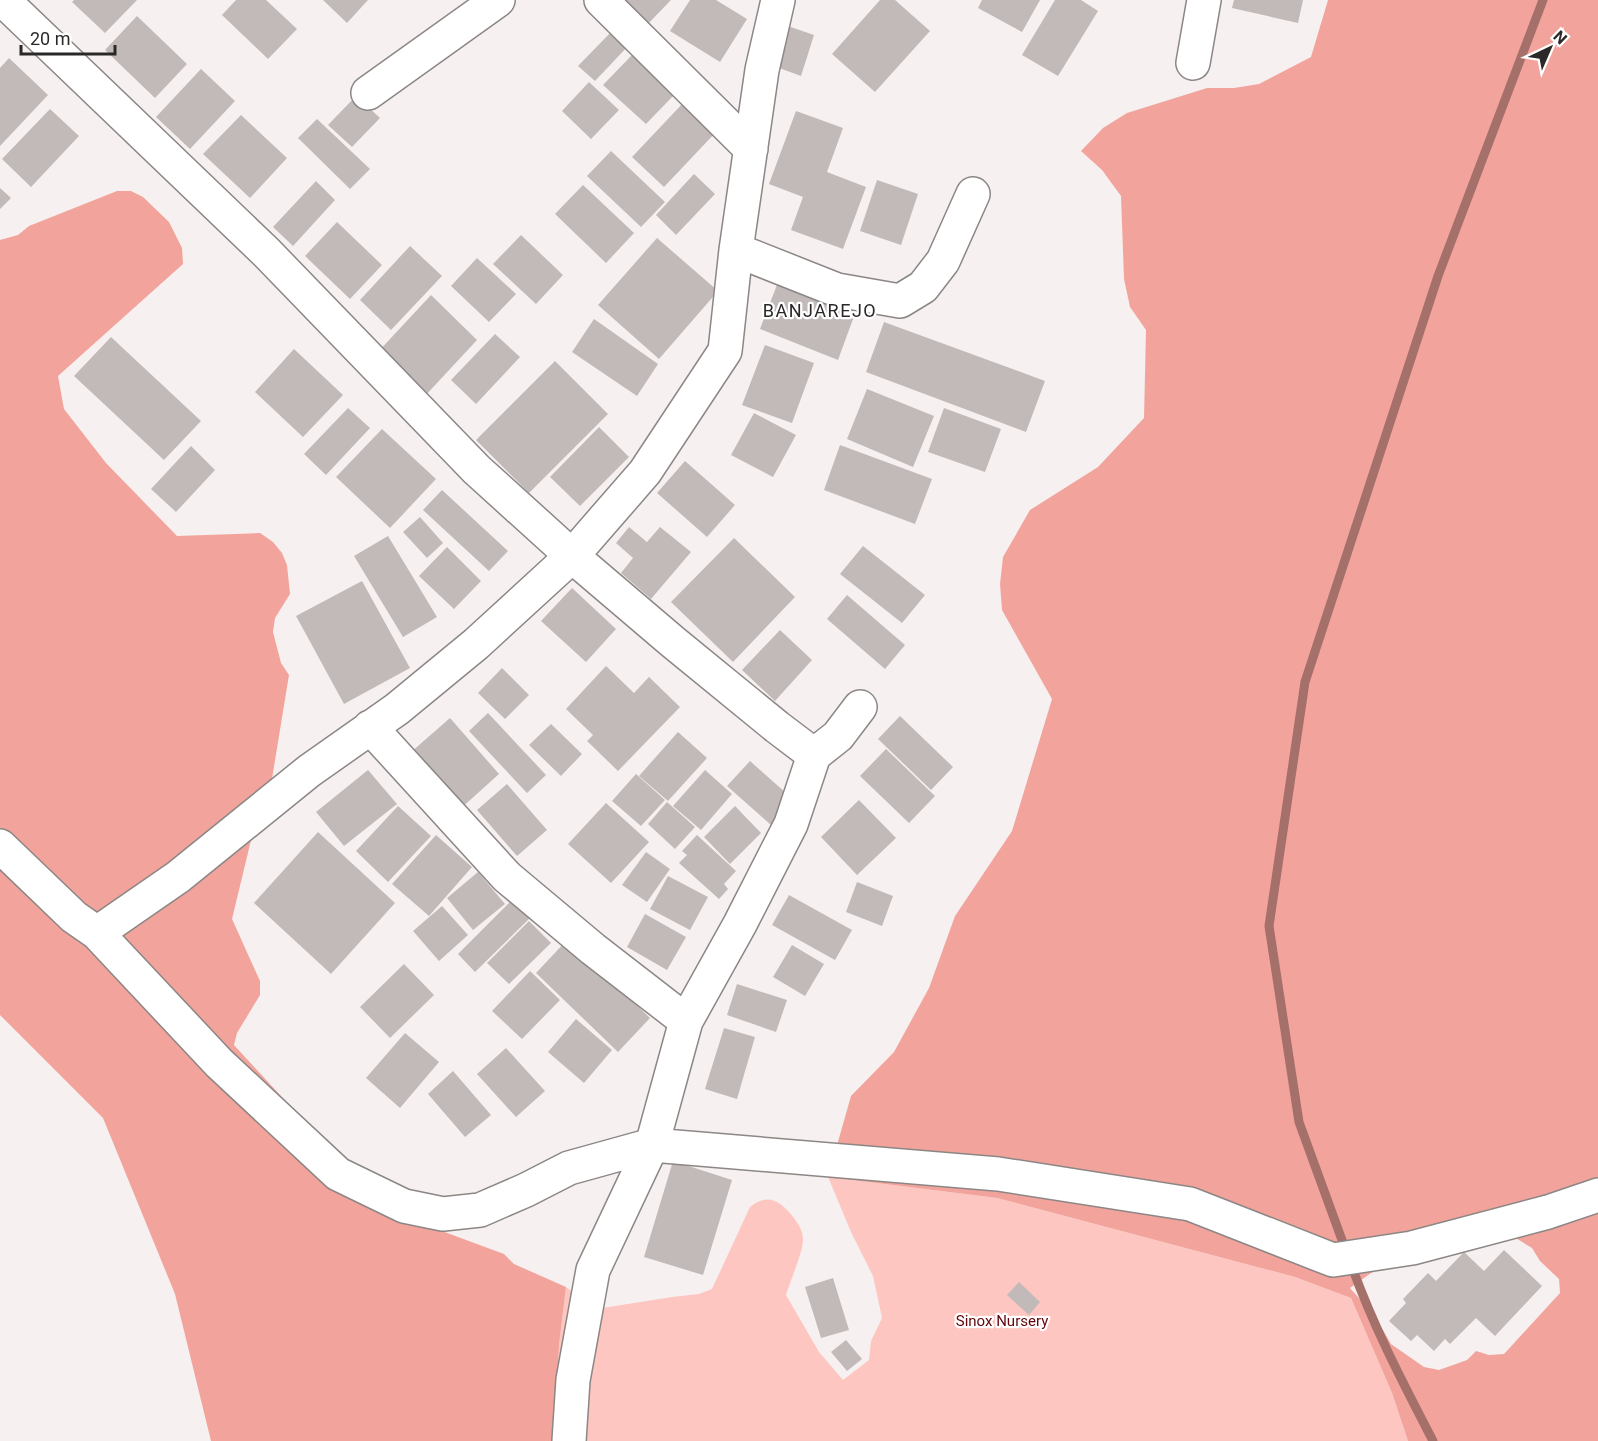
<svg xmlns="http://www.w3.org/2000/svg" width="1598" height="1441" font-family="Roboto,sans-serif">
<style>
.green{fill:#fdc6c0}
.forest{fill:#f2a49c;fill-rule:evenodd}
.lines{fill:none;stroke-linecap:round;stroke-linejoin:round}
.stream{stroke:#a56f6a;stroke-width:9}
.building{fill:#c1bab9}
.minor-casing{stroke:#8c8685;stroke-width:36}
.minor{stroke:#fff;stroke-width:33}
.labels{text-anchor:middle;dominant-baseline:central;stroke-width:4.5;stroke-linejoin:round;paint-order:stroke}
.park-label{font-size:15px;fill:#63060b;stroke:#fff}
.quarter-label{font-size:18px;letter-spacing:1.5px;fill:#2b2828;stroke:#fff}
</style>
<rect width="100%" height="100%" fill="#f7f0f0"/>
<path class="green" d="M828 1177 997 1198 1295 1277 1351 1298 1392 1393 1408 1441H555L559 1345 566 1287 596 1309 672 1297 699 1294 712 1289 750 1207C769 1192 781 1202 794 1218 799 1225 803 1231 803 1240 803 1251 790 1282 786 1295L819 1352 843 1380 869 1360 871 1341 882 1318 873 1276 851 1232Z"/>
<path class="forest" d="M1328 0H1598V1441H1408L1392 1393 1351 1298 1295 1277 997 1198 828 1177 851 1096 894 1052 929 988 955 916 1012 831 1052 699 1002 610 1000 584 1003 557 1030 510 1098 467 1144 418 1146 330 1130 307 1124 279 1121 196 1102 170 1081 151 1103 128 1127 113 1207 88H1234L1259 84 1311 57ZM1509 1234 1532 1248 1540 1261 1559 1279 1560 1293 1504 1354 1489 1355 1476 1351 1467 1360 1439 1370 1424 1367 1391 1344 1374 1315 1350 1288 1371 1273 1391 1264Z
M117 191H131L143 197 169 222 182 248 183 264 58 376 64 409 106 463 177 536 260 533 273 542 282 553 287 565 290 594 275 618 273 632 281 663 289 675 269 797 259 807 232 919 260 981V995L237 1033 234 1045 315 1133 431 1227 504 1254 514 1264 566 1287 559 1345 555 1441H211L175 1294 103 1118 0 1015V240L18 235 29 226Z"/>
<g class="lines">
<path class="stream" d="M1346 1251 1299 1122 1269 926 1305 682 1438 276 1543 0
M1351 1264C1373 1326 1403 1383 1433 1441"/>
</g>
<path class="building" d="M74 0H137L105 33 72 2Z
M236 0H266L297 29 268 59 222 15Z
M323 0H368L347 23Z
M617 0H671L645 27Z
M690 0H716L747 19 720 62 670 31Z
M880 0H895L930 31 875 92 832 54Z
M982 0H1040L1022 32 978 8Z
M1055 0H1081L1098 11 1058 76 1022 55Z
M1234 0H1303L1298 23 1232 8Z
M137 16 187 64 155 98 105 50Z
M785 25 814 35 801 76 771 65Z
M613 30 629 45 595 81 578 66Z
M632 55 674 95 646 124 603 85Z
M9 58 48 95 0 146V68Z
M201 69 235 101 190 149 156 117Z
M589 82 619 110 591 139 562 111Z
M356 96 380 118 352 147 328 125Z
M685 101 717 131 664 187 632 157Z
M50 109 79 136 31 187 2 159Z
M796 111 843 128 827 172 866 187 843 249 791 230 803 197 769 184Z
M241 115 287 158 250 198 203 154Z
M317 119 370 169 350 189 298 138Z
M611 151 665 202 641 227 587 176Z
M694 174 715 194 676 235 656 215Z
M877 180 918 194 901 245 860 231Z
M316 181 335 200 293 246 273 227Z
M583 185 634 233 606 263 555 214Z
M0 188 11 198 0 209Z
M337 222 382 265 350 299 305 256Z
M521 235 563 275 536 304 493 264Z
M657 238 718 291 659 359 598 305Z
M410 246 442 276 391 330 360 300Z
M477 258 516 294 489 322 451 286Z
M780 277 857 308 838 360 760 329Z
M431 295 477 340 424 397 377 353Z
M594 319 658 364 637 396 572 352Z
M884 322 1045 381 1026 432 866 372Z
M495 334 520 357 476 404 451 380Z
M111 337 201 421 164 460 74 376Z
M765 345 814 363 792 423 742 405Z
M294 349 343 395 303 437 255 392Z
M555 361 608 414 529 493 476 440Z
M867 389 934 416 913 467 847 439Z
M348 408 370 428 326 475 304 454Z
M944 408 1001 429 985 472 928 452Z
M754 413 796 435 773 477 731 455Z
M599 427 629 457 580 506 550 477Z
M382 429 436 479 390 528 336 477Z
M840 445 932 479 915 524 824 490Z
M191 446 215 470 176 512 151 489Z
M685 461 735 505 707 537 657 493Z
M442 490 508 551 489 571 423 510Z
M420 517 443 543 427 558 403 532Z
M629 527 647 542 660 527 691 552 651 599 621 573 633 558 616 543Z
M388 536 437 617 403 637 354 556Z
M734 538 795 597 733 662 671 602Z
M863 546 925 595 902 623 840 574Z
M447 547 481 581 454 609 419 576Z
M362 581 410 668 344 704 296 616Z
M572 588 616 629 586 662 541 621Z
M847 595 905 645 885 669 827 619Z
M780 630 812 660 775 701 742 670Z
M606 666 634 693 649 677 680 707 618 771 587 741 593 735 566 709Z
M502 668 529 695 505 719 478 693Z
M488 713 546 775 527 793 469 731Z
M900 716 953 767 931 790 878 739Z
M450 718 499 774 459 810 410 753Z
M551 724 582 754 561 776 529 745Z
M678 732 707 758 668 801 639 776Z
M886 749 935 796 909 823 860 776Z
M750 761 794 800 771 825 727 786Z
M368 770 397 804 344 846 316 812Z
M705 770 732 794 701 830 673 806Z
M636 774 665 800 641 826 612 801Z
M507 784 547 830 517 856 477 810Z
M859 800 896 838 857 875 821 837Z
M667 802 695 827 675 849 648 824Z
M606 803 649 842 611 883 568 844Z
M398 806 431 836 388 882 356 851Z
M735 806 761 833 730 864 704 837Z
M318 832 395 903 331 974 254 903Z
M436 835 472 867 429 916 392 884Z
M697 835 736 871 724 884 728 889 719 899 679 863 687 855 682 851Z
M646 852 670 869 647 902 622 885Z
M478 872 505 904 473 930 447 898Z
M668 876 708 897 690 930 650 909Z
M857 882 893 896 882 926 846 912Z
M789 895 852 930 835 960 772 925Z
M512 900 530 918 475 972 458 954Z
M442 906 468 935 439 961 413 931Z
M645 914 686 937 667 970 627 947Z
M529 921 551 943 509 984 487 963Z
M568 939 650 1018 618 1052 536 973Z
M792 945 824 964 805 996 773 977Z
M404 964 434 995 390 1038 360 1007Z
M530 971 560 1000 522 1039 492 1011Z
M737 984 787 1000 776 1032 727 1015Z
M576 1019 612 1050 584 1083 548 1052Z
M724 1028 755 1037 737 1099 705 1089Z
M405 1033 439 1062 400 1108 366 1078Z
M506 1048 545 1091 516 1117 477 1074Z
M453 1071 491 1115 465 1137 428 1094Z
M673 1161 732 1180 703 1275 644 1257Z
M1504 1250 1542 1286 1495 1336 1476 1318 1450 1344 1445 1339 1434 1351 1417 1335 1411 1341 1389 1321 1406 1303 1403 1299 1428 1273 1436 1281 1464 1252 1484 1271Z
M833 1278 849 1330 821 1338 805 1287Z
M1019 1282 1040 1302 1029 1315 1007 1295Z
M846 1340 862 1359 847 1371 831 1352Z"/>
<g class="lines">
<defs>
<path id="minor" d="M3 0 267 253 477 470 572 556 673 642 777 727 814 755
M601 0 751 149
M1193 63 1204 0
M368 93 498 0
M736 250 837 290 900 301 923 287 943 261 973 194
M370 727 507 877 593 949 686 1021
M0 846 74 917 97 933 219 1063 338 1174 404 1206 443 1214 480 1210 526 1190 569 1168 652 1145 998 1174 1190 1204 1333 1260 1412 1248 1548 1212 1598 1195
M97 933 178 877 309 771 397 709 476 644 572 556 645 472 725 351 736 250 762 70 778 0
M569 1441 573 1380 593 1270 652 1145 686 1021 740 924 791 824 814 755 838 736 860 707"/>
</defs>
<use href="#minor" class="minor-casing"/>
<use href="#minor" class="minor"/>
</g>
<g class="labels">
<g class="park-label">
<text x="1002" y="1321">Sinox Nursery</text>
</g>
<g class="quarter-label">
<text x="820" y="310">BANJAREJO</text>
</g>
</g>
<g transform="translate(1550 48) rotate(44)" stroke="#ffffff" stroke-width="4.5" paint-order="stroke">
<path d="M0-4.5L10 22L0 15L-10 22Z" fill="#2b2828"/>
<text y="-9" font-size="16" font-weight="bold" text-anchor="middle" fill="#2b2828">N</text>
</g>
<path d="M21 45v9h94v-9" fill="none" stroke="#2b2828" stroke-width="3"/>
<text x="30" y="45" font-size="18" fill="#2b2828" stroke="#ffffff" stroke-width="4.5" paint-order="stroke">20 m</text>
</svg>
